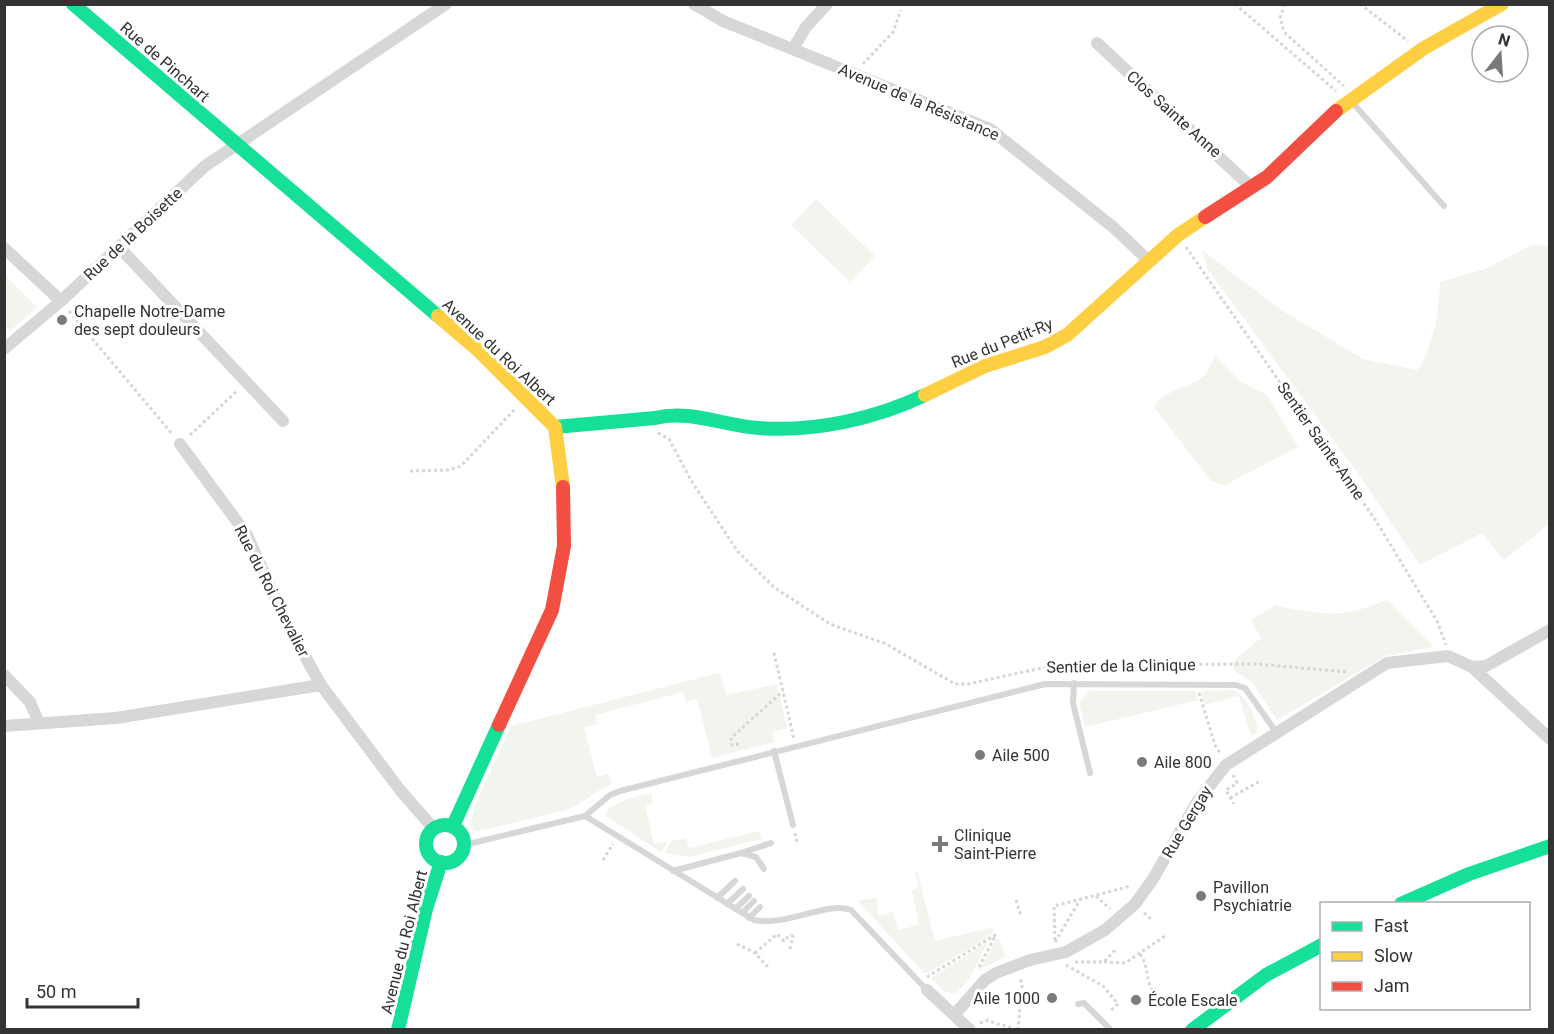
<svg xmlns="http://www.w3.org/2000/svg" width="1554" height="1034" font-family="Roboto,sans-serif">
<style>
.green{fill:#f1f5ed}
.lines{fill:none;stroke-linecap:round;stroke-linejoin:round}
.path{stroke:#d6d6d6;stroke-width:3;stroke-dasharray:3 3;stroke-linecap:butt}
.lane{stroke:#d7d7d7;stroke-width:6}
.street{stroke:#d7d7d7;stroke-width:12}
.fast{stroke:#16e098;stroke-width:14}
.slow{stroke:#ffcf43;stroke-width:14}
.jam{stroke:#f24e42;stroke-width:14}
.poi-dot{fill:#7a7a7a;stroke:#fff;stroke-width:2}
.labels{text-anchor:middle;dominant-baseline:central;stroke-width:6;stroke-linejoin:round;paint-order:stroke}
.street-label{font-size:16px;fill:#333;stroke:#fff}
.poi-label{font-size:16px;fill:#333;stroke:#fff;text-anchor:start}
</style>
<rect width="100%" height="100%" fill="#fff"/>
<path class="green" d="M816 199 875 256 850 282 791 225Z
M1532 245 1549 246V524L1504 560 1482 533 1420 565 1360 476 1208 270 1202 250 1286 313 1363 359 1417 370C1435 346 1439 311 1440 282L1485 269Z
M4 274 37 307 10 331 5 326Z
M1215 356 1240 381 1267 395 1298 447 1225 485 1211 481 1154 407C1165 387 1192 390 1206 373 1210 368 1212 361 1215 356Z
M1387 600 1434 647 1385 656 1277 720 1252 682 1235 671 1232 662 1261 638 1251 620 1275 605C1321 615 1342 619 1387 600Z
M719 673 727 695 777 684 787 728 772 732 775 742 712 758 697 699 686 702 683 692 595 715 597 724 584 728 597 777 609 774 612 784C596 790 585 802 569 809L484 830 476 831 470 827 476 803 511 726Z
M1232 690C1245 694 1259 719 1257 733L1251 736 1239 696 1204 705 1201 691Z
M1090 691H1195L1198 700 1085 727 1079 702Z
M651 793 653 803 645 806 654 844 668 842 661 852 606 816 609 808 628 799Z
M759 831 762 839 689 857 664 853 672 841 686 838 689 848Z
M915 871H917L935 941 994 927 991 936 925 974 858 901 876 898 879 916 893 912 898 930 919 925 912 890 918 888Z
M997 938 1002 944 1005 957 979 970Z
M988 942 969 979 956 993 945 992 931 978Z"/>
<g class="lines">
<path class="path" d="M1235 4 1336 91
M1285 4 1280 18 1284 32 1344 86
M1360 4 1408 41
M863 64 893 32 901 10
M1186 247 1376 521 1437 621 1446 645
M69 311 173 435
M658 433 669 439 692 482 738 552 775 588 830 624 886 644 955 684H968L1056 665 1257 664 1348 672
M190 435 238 390
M410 471 449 470 461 466 515 409
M774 653 794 739
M1199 693 1215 745 1220 753
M739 744 732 745 730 742 732 737 783 691
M1233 775 1237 783 1226 790 1234 804
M1230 798 1260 781
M795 833 797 843
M603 860 613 844
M1096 896 1110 909
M1016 900 1021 917
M1144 913 1151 919
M1055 940 1054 906 1131 886
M1055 942 1080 900
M737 944 755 953 769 968
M790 949 793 937 791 934
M755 953 777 934 784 941 791 934
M1140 954C1151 970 1143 979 1156 996H1162
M1075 962H1104L1116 949
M1104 962 1125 963 1165 936
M1066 965 1103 986 1118 1004 1110 1011
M979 967 995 936
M927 977 997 934
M980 1023 988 1020C998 1026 1006 1024 1016 1030
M1018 1030 1022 986 1020 978"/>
<path class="lane" d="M1351 101 1444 206
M1074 683 1073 703 1090 773
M774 751 793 825
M585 816 610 795 620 791 1045 684 1236 685 1245 688 1276 732
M464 845 585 816 754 920C785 927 827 901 851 910L927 990
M741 853 771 843
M673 871 741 853 756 857 764 869
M717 898 735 881
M727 904 743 889
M735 909 749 896
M742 913 754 901
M749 918 760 907
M1078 1004 1084 1003 1111 1030"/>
<path class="street" d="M694 4 723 21 990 129 1113 227 1148 260
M1097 43 1250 186
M793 49 806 27 827 4
M119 247 283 421
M4 248 61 301
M4 349 61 301 205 166 446 4
M180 444 247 535 286 622 321 685 400 790 434 829
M1472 667 1486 666 1550 630
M4 675 30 702 39 723
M4 726 116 718 321 685
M927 990 970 1030
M955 1014 985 980 996 973 1030 960 1066 952 1105 930 1135 904 1153 879 1197 802 1226 765 1387 663 1448 656 1472 667 1550 739"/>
<path class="fast" d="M73 4 438 316
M555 427 655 418C690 409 724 426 759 428 815 432 875 419 925 395
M426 844a19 19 0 1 1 38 0a19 19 0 1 1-38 0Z
M453 826 499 725
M1401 904 1469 874 1550 846
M398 1030 426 909 441 862
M1192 1030 1266 975 1322 945"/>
<path class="slow" d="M1336 111 1424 48 1502 4
M438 316 479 351 555 427 563 487
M925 395 985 366 1045 347 1067 335 1178 235 1205 217"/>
<path class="jam" d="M1205 217 1267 177 1336 111
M499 725 552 610 564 546 563 487"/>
</g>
<g class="poi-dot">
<circle cx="62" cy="320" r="6"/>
<circle cx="980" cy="755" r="6"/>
<circle cx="1142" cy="762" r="6"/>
<path d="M937 835h6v6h6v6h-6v6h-6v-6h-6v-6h6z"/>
<circle cx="1201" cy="896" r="6"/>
<circle cx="1052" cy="998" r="6"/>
<circle cx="1136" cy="1000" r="6"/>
</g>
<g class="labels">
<g class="street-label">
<text transform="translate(165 62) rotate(41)">Rue de Pinchart</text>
<text transform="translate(919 102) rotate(23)">Avenue de la Résistance</text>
<text transform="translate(1174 114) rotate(42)">Clos Sainte Anne</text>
<text transform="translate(133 234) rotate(-43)">Rue de la Boisette</text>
<text transform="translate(1002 343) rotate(-22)">Rue du Petit-Ry</text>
<text transform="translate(499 352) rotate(43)">Avenue du Roi Albert</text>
<text transform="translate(1321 441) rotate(55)">Sentier Sainte-Anne</text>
<text transform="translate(272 591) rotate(63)">Rue du Roi Chevalier</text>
<text transform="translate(1121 666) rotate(-1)">Sentier de la Clinique</text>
<text transform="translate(1187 822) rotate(-59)">Rue Gergay</text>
<text transform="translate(404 942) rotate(-76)">Avenue du Roi Albert</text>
</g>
<g class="poi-label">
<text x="74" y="311">Chapelle Notre-Dame<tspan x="74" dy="18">des sept douleurs</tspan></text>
<text x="992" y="755">Aile 500</text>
<text x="1154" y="762">Aile 800</text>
<text x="954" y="835">Clinique<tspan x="954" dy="18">Saint-Pierre</tspan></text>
<text x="1213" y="887">Pavillon<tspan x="1213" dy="18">Psychiatrie</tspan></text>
<text x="1040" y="998" text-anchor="end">Aile 1000</text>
<text x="1148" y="1000">École Escale</text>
</g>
</g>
<rect width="1554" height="1034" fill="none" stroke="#333333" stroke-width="12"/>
<rect x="1320" y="902" width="210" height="108" fill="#ffffff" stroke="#adadad" stroke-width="1.5"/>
<rect x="1332" y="922" width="30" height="9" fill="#16e098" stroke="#adadad" stroke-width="1.5"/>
<text x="1374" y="932" font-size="18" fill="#333333">Fast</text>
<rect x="1332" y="952" width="30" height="9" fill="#ffcf43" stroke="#adadad" stroke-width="1.5"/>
<text x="1374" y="962" font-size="18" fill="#333333">Slow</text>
<rect x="1332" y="982" width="30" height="9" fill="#f24e42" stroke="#adadad" stroke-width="1.5"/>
<text x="1374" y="992" font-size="18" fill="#333333">Jam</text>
<g transform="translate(1500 54) rotate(17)"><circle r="28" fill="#ffffff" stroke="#adadad" stroke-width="1.5"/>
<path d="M0-4.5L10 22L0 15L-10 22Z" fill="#7a7a7a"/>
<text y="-9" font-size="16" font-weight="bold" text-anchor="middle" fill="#333333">N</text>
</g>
<path d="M27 998v9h111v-9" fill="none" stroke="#333333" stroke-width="3"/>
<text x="36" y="998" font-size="18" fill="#333333" stroke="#ffffff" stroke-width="4.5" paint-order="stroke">50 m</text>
</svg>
